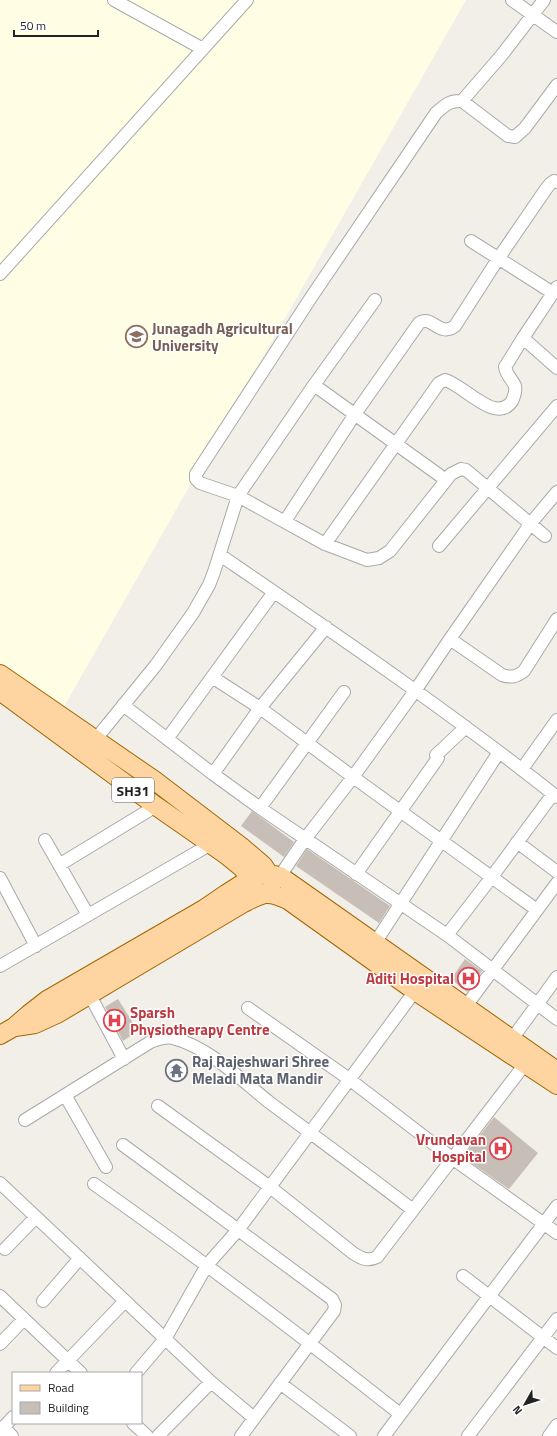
<svg xmlns="http://www.w3.org/2000/svg" width="557" height="1436" font-family="'Titillium Web',sans-serif">
<style>
.education{fill:#fffee5}
.building{fill:#c7beb7}
.lines{fill:none;stroke-linecap:round;stroke-linejoin:round}
.street-casing{stroke:#a9a9a9;stroke-width:14}
.primary-casing{stroke:#a06700;stroke-width:20}
.street{stroke:#fff;stroke-width:12}
.primary{stroke:#fed4a1;stroke-width:18}
.labels{text-anchor:middle;dominant-baseline:central;stroke-width:3;stroke-linejoin:round;paint-order:stroke}
.shield{fill:#fff;stroke:#646464;stroke-width:1}
.shield-label{font-size:14px;font-weight:bold;fill:#222}
.education-label{font-size:15px;font-weight:bold;fill:#785e54;stroke:#fff;text-anchor:start}
.health-label{font-size:15px;font-weight:bold;fill:#be3a42;stroke:#fff;text-anchor:end}
.worship-label{font-size:15px;font-weight:bold;fill:#5b616d;stroke:#fff;text-anchor:start}
</style>
<rect width="100%" height="100%" fill="#f2efe8"/>
<path class="education" d="M0 0H466L53 726 0 675Z"/>
<path class="building" d="M252 811 294 842 284 857 241 826Z
M307 849 390 906 379 923 296 866Z
M465 959 482 971 467 992 451 979Z
M118 999 138 1031 123 1041 105 1007Z
M494 1117 538 1153 509 1189 463 1157Z"/>
<g class="lines">
<defs>
<path id="street" d="M114 0 203 49
M512 0 557 32
M462 101 501 56 544 0
M471 241 553 293
M0 274 247 0
M523 338 557 368
M314 385 446 480
M285 521 355 414 419 323C432 314 439 338 455 326L498 259 546 189 550 184 554 181 557 182
M545 536 466 470 461 469 451 474 390 551 379 558 367 560 325 544 238 496 200 483 196 479V474L310 299 436 113C445 105 450 100 462 101L508 136 515 137 525 128 557 85
M325 544 439 383 445 380C464 385 496 425 512 401 514 397 516 391 515 386 513 380 507 377 505 367L523 338 557 287
M439 546 557 406
M220 555C334 633 449 711 557 797
M450 639 502 675C511 678 516 677 524 671L557 619
M212 677 260 708 353 777 537 910
M123 705 213 774 260 808 447 935 557 1019
M167 739 274 592
M95 740 156 665 193 613 209 585 214 572 238 496 314 385 375 300
M436 755 466 727
M522 769 557 720
M213 774 260 708 326 627
M260 808 344 692
M45 840 88 915
M517 842 557 872
M59 865 156 806
M356 874 438 758
M280 876 305 839 353 777 415 691 450 639 531 523 557 492
M0 878 36 946
M447 935 491 878 553 794
M375 943 499 752
M0 966 211 844
M86 988 124 1059
M466 1006 557 883
M248 1008 349 1079 452 1158 557 1233
M512 1039 557 977
M65 1095 106 1167
M158 1106 270 1187 353 1253C361 1258 367 1262 377 1257L525 1064
M25 1120 152 1041C159 1039 166 1036 173 1038 210 1048 240 1079 269 1102 317 1138 365 1173 413 1210
M123 1145 332 1299 335 1305 334 1311 241 1436
M0 1183 211 1382 254 1418
M94 1184C199 1258 300 1335 400 1414
M5 1249 36 1217
M463 1276 557 1348
M0 1296 81 1373
M43 1301 80 1258
M0 1344 24 1319
M56 1373 125 1301
M136 1373 165 1339 207 1265 238 1230 415 991
M280 1383 350 1436
M133 1423 147 1436
M3 1427 12 1436
M0 1431 13 1417
M158 1436 211 1382
M384 1436 557 1206
M468 1436 557 1319
M549 1436 557 1425"/>
<path id="primary" d="M0 674 154 780 243 848 263 865 269 874 272 883
M0 691 156 806 225 854 241 867 251 878 255 889
M15 1027 35 1024 57 1014 242 904C263 893 266 890 288 900L415 991 557 1085
M0 1035 14 1027 29 1014 47 1000 204 909 226 894 251 878 261 874H269L280 876 557 1071"/>
</defs>
<use href="#street" class="street-casing"/>
<use href="#primary" class="primary-casing"/>
<use href="#street" class="street"/>
<use href="#primary" class="primary"/>
</g>
<defs>
<symbol id="university-ring" viewBox="-11 -11 22 22"><circle r="9.5" fill="#fff" stroke="#8d6e63" stroke-width="1.5"/><path d="M0-5L7-2L0 1L-7-2ZM-4 1L0 2.5L4 1V4Q0 6-4 4Z" fill="#8d6e63"/></symbol>
<symbol id="hospital-ring" viewBox="-11 -11 22 22"><circle r="9.5" fill="#fff" stroke="#e0444e" stroke-width="1.5"/><path d="M-5-5h3v3.5h4V-5h3V5h-3V1.5h-4V5h-3Z" fill="#e0444e"/></symbol>
<symbol id="temple-ring" viewBox="-11 -11 22 22"><circle r="9.5" fill="#fff" stroke="#6b7280" stroke-width="1.5"/><path d="M0-6L5-2H3V0L6.5 2.5H4V6H1.5V3h-3V6H-4V2.5H-6.5L-3 0V-2H-5Z" fill="#6b7280"/></symbol>
</defs>
<g fill-rule="evenodd">
<use href="#university-ring" x="124" y="324" width="25" height="25"/>
<use href="#hospital-ring" x="456" y="966" width="25" height="25"/>
<use href="#hospital-ring" x="102" y="1008" width="25" height="25"/>
<use href="#temple-ring" x="164" y="1058" width="25" height="25"/>
<use href="#hospital-ring" x="488" y="1136" width="25" height="25"/>
</g>
<g class="labels">
<rect class="shield" x="112" y="778" width="42" height="24" rx="3"/>
<g class="shield-label">
<text x="133" y="790">SH31</text>
</g>
<g class="education-label">
<text x="152" y="328">Junagadh Agricultural<tspan x="152" dy="17">University</tspan></text>
</g>
<g class="health-label">
<text x="454" y="978">Aditi Hospital</text>
<text x="130" y="1012" text-anchor="start">Sparsh<tspan x="130" dy="17">Physiotherapy Centre</tspan></text>
<text x="486" y="1139">Vrundavan<tspan x="486" dy="17">Hospital</tspan></text>
</g>
<g class="worship-label">
<text x="192" y="1061">Raj Rajeshwari Shree<tspan x="192" dy="17">Meladi Mata Mandir</tspan></text>
</g>
</g>
<rect x="12" y="1372" width="130" height="52" fill="#ffffff" stroke="#a7a7a7"/>
<rect x="20" y="1385" width="20" height="6" fill="#fed4a1" stroke="#a7a7a7"/>
<text x="48" y="1392" font-size="12" fill="#222222">Road</text>
<rect x="20" y="1402" width="20" height="12" fill="#c7beb7" stroke="#a7a7a7"/>
<text x="48" y="1412" font-size="12" fill="#222222">Building</text>
<g transform="translate(525 1404) rotate(231)" stroke="#ffffff" stroke-width="3" paint-order="stroke">
<path d="M0-3L7 15L0 10L-7 15Z" fill="#222222"/>
<text y="-6" font-size="11" font-weight="bold" text-anchor="middle" fill="#222222">N</text>
</g>
<path d="M14 30v6h84v-6" fill="none" stroke="#222222" stroke-width="2"/>
<text x="20" y="30" font-size="12" fill="#222222" stroke="#ffffff" stroke-width="3" paint-order="stroke">50 m</text>
</svg>
